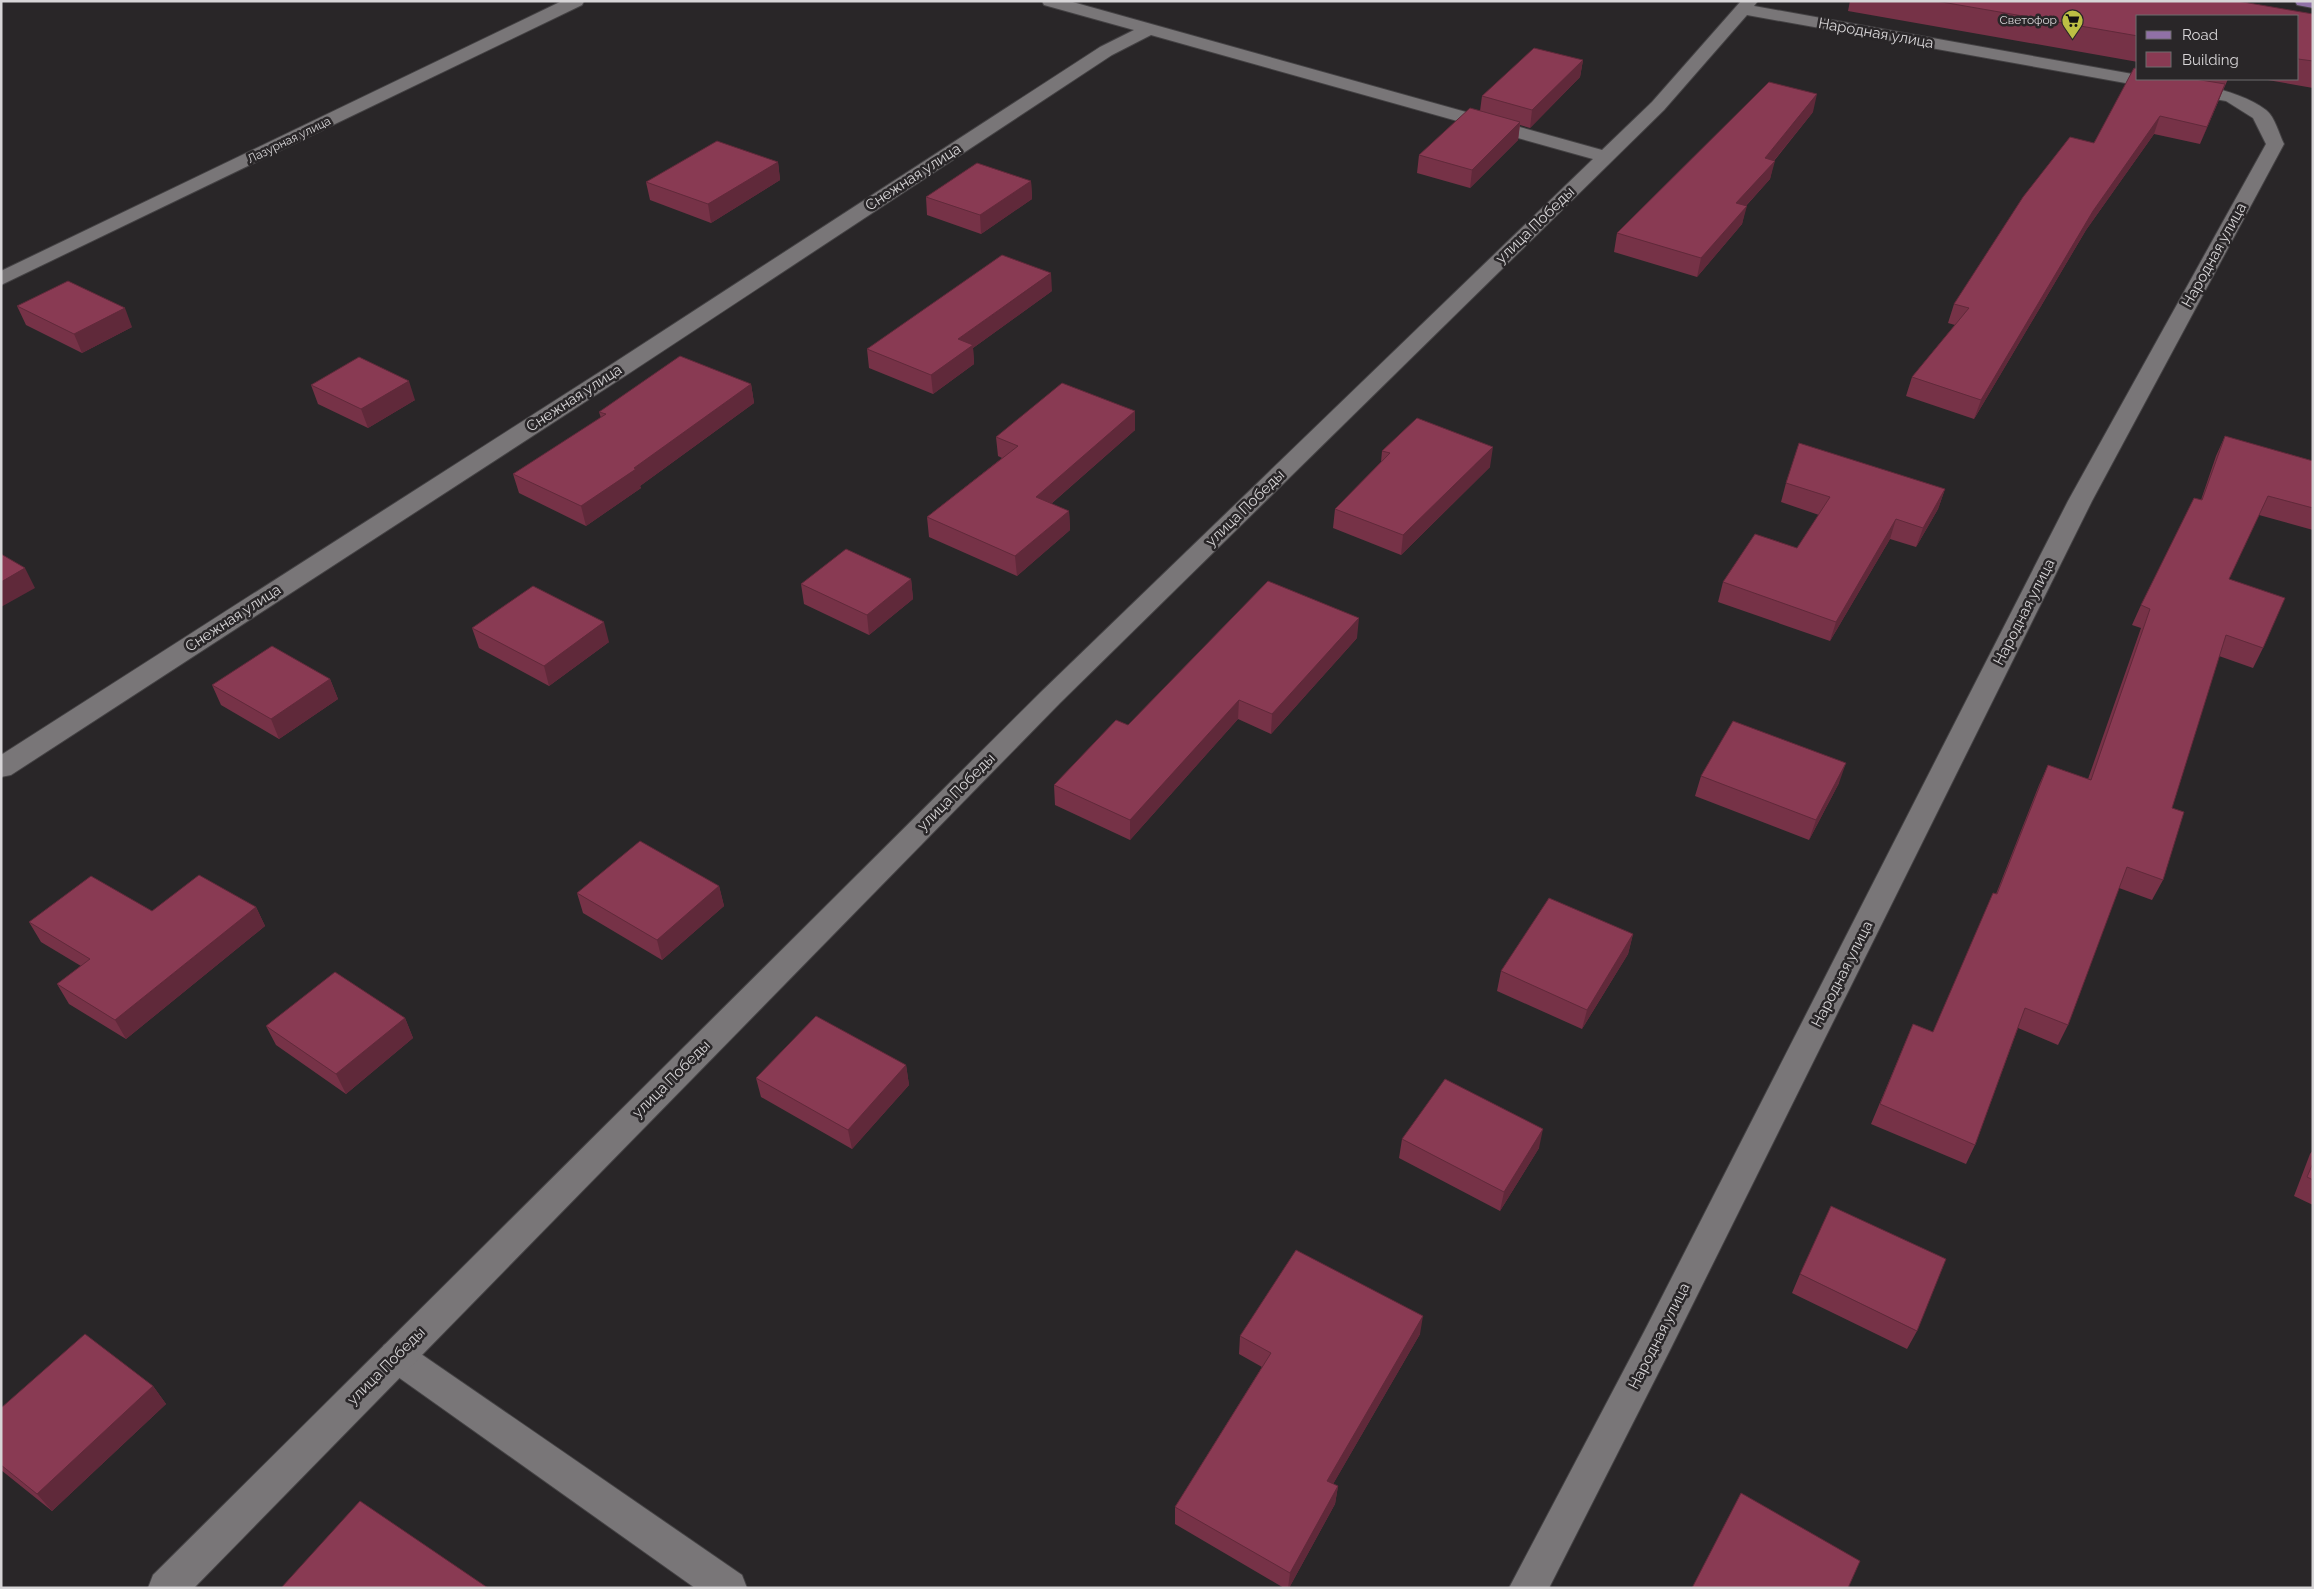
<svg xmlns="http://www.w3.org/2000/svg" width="2314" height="1589" font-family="Raleway,sans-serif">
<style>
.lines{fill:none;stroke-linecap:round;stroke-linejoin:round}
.service-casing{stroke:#444244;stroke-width:2}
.minor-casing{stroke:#444244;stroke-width:2}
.primary-casing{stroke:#444244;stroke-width:2}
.service{fill:#797678;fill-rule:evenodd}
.minor{fill:#797678;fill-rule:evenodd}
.primary{fill:#9071a6;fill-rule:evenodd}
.wall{fill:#763247}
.shaded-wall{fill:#60293a}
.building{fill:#893a53;stroke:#60293a}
.labels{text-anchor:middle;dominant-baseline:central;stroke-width:5;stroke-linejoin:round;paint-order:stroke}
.far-poi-label{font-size:12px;fill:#d7d5d7;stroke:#292628;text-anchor:end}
.far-street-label{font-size:12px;fill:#d7d5d7;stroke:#292628}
.street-label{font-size:15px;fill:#d7d5d7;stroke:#292628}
</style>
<rect width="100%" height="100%" fill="#292628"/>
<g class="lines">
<defs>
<path id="service" d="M396 1340 408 1345 742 1575 747 1588H695L384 1367 378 1356 384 1345Z"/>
<path id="minor" d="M562 1H584L582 5 1 285V271Z
M1042 1H1069L1602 150 1652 102 1741 1H1758L1754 6 2138 75V79C2175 79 2236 87 2266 110 2275 117 2279 134 2284 144L2092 501 1669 1352 1549 1588H1509L1645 1330 2068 501 2266 144 2253 118 2226 101 1747 15 1664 110 1060 703 194 1588H148L153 1575 1042 691 1593 159 1151 35 1112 55 625 376 11 775 1 777V755L609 366 1100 47 1134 30 1044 5Z"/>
<path id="primary" d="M2295 1H2313V8L2297 5Z"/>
</defs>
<use href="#service" class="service-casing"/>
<use href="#minor" class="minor-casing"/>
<use href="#primary" class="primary-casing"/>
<use href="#service" class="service"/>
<use href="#minor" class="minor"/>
<use href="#primary" class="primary"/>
</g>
<path class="wall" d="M1850 1H2237L2313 14V88L2262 79H2298V16H2138V62L1848 11Z
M1583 60 1580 77 1530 128 1520 125 1518 140 1470 188 1417 173 1419 155 1480 111 1482 96Z
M2138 63V79H2228L2200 144 2154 134 2086 230 1974 419 1906 396 1912 377 1955 325 1948 323 1954 304 2094 143 2136 68Z
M1813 112 1774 161 1770 179 1746 206 1742 224 1697 277 1614 252 1617 233Z
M778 162 780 180 711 223 650 200 646 182Z
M1031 181 1032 199 981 234 927 215 926 197Z
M1052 291 973 348 974 364 933 394 869 368 867 349Z
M17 306 132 327 82 353 26 325Z
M751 384 754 403 640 486 641 488 586 526 519 493 513 474 601 418 599 412Z
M311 385 415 400 368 428 318 404Z
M1135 411V430L1051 504 1069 511 1070 530 1017 576 929 537 927 517 1002 458 998 456 996 437Z
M2225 436 2313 461V530L2259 515 2229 579 2263 648 2253 668 2219 656 2172 808 2163 880 2152 900 2119 888 2068 1025 2058 1045 2018 1028 1975 1145 1966 1164 1871 1124 1913 1024 1933 1032 1996 894 2039 785 2048 765 2088 779 2141 628 2132 625 2141 605 2201 500 2216 456Z
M1382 451 1490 467 1401 555 1333 528 1335 509 1381 462Z
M1786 483 1945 489 1938 509 1916 547 1890 539 1830 641 1718 602 1723 582 1797 548 1819 515 1781 502Z
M911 579 913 599 869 635 804 604 801 584Z
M472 628 609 642 549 686 479 648Z
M1357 638 1271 734 1238 719 1130 840 1055 805 1054 785 1128 725Z
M330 679 338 699 279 739 221 705 212 685Z
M1701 776 1839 783 1809 840 1695 796Z
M719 886 724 906 662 960 583 913 577 893Z
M256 907 265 926 126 1039 69 1004 57 984 81 966 41 942 29 922 152 911Z
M1633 934 1628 954 1582 1029 1497 991 1501 971Z
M405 1018 413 1038 346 1094 276 1045 266 1026Z
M906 1065 909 1085 852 1149 761 1097 756 1078Z
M1402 1139 1539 1148 1500 1211 1399 1158Z
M2313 1150V1205L2294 1196 2310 1154Z
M1800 1274 1917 1331 1907 1349 1792 1293Z
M1420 1334 1333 1484 1338 1486 1335 1504 1289 1588H1284L1175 1524V1507L1262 1367 1239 1354 1240 1336Z
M153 1386 166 1404 52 1511 1 1470V1408Z"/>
<path class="shaded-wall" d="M1583 60 1580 77 1530 128 1532 110Z
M2225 84 2218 102 2200 144 2207 127Z
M1817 94 1813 112 1767 169 1775 161 1770 179 1732 221 1736 203 1765 158Z
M2160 116 2154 134 2086 230 1974 419 1981 400 2093 211Z
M1520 122 1518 140 1470 188 1472 170Z
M778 162 780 180 711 223 708 204Z
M1031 181 1032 199 981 234 980 215Z
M1747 206 1742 224 1697 277 1701 258Z
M1051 273 1052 291 973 348 974 364 933 394 931 375 958 339Z
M125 308 132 327 82 353 74 334Z
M409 381 415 400 368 428 361 409Z
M751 384 754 403 640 486 641 488 586 526 581 506Z
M1135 411V430L1037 516 1036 497Z
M1493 447 1490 467 1401 555 1403 535Z
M1945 489 1938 509 1916 547 1923 528Z
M1069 511 1070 530 1017 576 1015 556Z
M1896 519 1890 539 1830 641 1836 622Z
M25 568 35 588 1 607V582Z
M911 579 913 599 869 635 867 615Z
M1359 618 1357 638 1271 734 1272 714Z
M604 622 609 642 549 686 544 666Z
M330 679 338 699 279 739 271 719Z
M1239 700 1238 719 1130 840V820Z
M1846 763 1839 783 1809 840 1816 820Z
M719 886 724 906 662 960 657 940Z
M256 907 265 926 126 1039 115 1020Z
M1633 934 1628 954 1582 1029 1587 1010Z
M405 1018 413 1038 346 1094 336 1074Z
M906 1065 909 1085 852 1149 848 1130Z
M1543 1129 1539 1148 1500 1211 1504 1192Z
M1423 1316 1420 1334 1325 1498 1327 1481Z
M153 1386 166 1404 52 1511 37 1494Z
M1338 1486 1335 1504 1289 1588H1288L1290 1573Z"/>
<path class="building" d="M1936 1H2237L2313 14V61L2298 59V16H2138V36Z
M1534 48 1583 60 1532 110 1482 96Z
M2134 68 2138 69V79H2195L2225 84 2207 127 2160 116 2093 211 1981 400 1912 377 1969 308 1954 304 2023 197 2070 137 2094 143Z
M1769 82 1817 94 1765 158 1775 161 1736 203 1747 206 1701 258 1617 233Z
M1470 108 1520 122 1472 170 1419 155Z
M717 141 778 162 708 204 646 182Z
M977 163 1031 181 980 215 926 197Z
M1002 255 1051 273 958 339 973 345 931 375 867 349Z
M68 281 125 308 74 334 17 306Z
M680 356 751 384 634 468 636 469 581 506 513 474 606 414 599 412Z
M359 357 409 381 361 409 311 385Z
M1062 383 1135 411 1036 497 1069 511 1015 556 927 517 1018 446 996 437Z
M1417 418 1493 447 1403 535 1335 509 1390 453 1382 451Z
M2225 436 2313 461V508L2268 496 2229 579 2285 598 2263 648 2226 635 2172 808 2184 812 2163 880 2127 867 2068 1025 2025 1008 1975 1145 1880 1104 1913 1024 1933 1032 1993 893 1997 894 2048 765 2091 780 2150 609 2141 605 2194 498 2202 500Z
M1799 443 1945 489 1923 528 1896 519 1836 622 1723 582 1755 534 1797 548 1830 497 1786 483Z
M846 549 911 579 867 615 801 584Z
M1 554 25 568 1 582Z
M1268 581 1359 618 1272 714 1239 700 1130 820 1054 785 1116 720 1128 725Z
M533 586 604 622 544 666 472 628Z
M272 646 330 679 271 719 212 685Z
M1733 721 1846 763 1816 820 1701 776Z
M640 841 719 886 657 940 577 893Z
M199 875 256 907 115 1020 57 984 90 959 29 922 91 876 152 911Z
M1549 898 1633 934 1587 1010 1501 971Z
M335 972 405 1018 336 1074 266 1026Z
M816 1016 906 1065 848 1130 756 1078Z
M1445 1079 1543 1129 1504 1192 1402 1139Z
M2313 1163V1180L2307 1177Z
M1831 1206 1946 1259 1917 1331 1800 1274Z
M1296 1250 1423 1316 1327 1481 1338 1486 1290 1573 1175 1507 1271 1353 1240 1336Z
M85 1334 153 1386 37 1494 1 1465V1408Z
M1741 1493 1860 1561 1848 1588H1692Z
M360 1501 488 1588H281Z"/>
<defs>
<symbol id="supermarket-pin" viewBox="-11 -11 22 30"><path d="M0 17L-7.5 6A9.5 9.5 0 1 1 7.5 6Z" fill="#bcbf44" stroke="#292628"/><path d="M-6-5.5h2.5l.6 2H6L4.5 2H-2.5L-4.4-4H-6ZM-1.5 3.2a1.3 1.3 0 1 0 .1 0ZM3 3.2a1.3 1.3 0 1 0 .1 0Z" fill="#111"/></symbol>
</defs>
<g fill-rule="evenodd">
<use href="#supermarket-pin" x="2060" y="8" width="25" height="34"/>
</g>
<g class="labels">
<g class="far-poi-label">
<text x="2057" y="20">Светофор</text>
</g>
<g class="far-street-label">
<text transform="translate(289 140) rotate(-26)">Лазурная улица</text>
</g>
<g class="street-label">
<text transform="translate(1876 33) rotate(10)">Народная улица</text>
<text transform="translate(913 177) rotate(-33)">Снежная улица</text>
<text transform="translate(1535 225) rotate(-44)">улица Победы</text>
<text transform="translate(2214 255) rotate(-61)">Народная улица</text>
<text transform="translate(574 398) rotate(-33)">Снежная улица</text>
<text transform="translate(1245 508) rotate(-44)">улица Победы</text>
<text transform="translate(2024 612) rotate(-63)">Народная улица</text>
<text transform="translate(233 618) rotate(-33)">Снежная улица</text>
<text transform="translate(956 792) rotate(-45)">улица Победы</text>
<text transform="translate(1842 974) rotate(-63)">Народная улица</text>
<text transform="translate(671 1079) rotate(-45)">улица Победы</text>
<text transform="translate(1659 1336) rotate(-63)">Народная улица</text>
<text transform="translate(386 1366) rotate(-45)">улица Победы</text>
</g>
</g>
<rect width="2314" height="1589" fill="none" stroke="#d7d5d7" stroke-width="5"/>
<rect x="2136" y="15" width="162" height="65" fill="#292628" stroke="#6f6c6e"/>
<rect x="2146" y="31" width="25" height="8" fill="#9071a6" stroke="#6f6c6e"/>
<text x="2182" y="40" font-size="15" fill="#d7d5d7">Road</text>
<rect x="2146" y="52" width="25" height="15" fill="#893a53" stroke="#6f6c6e"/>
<text x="2182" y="65" font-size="15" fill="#d7d5d7">Building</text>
</svg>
